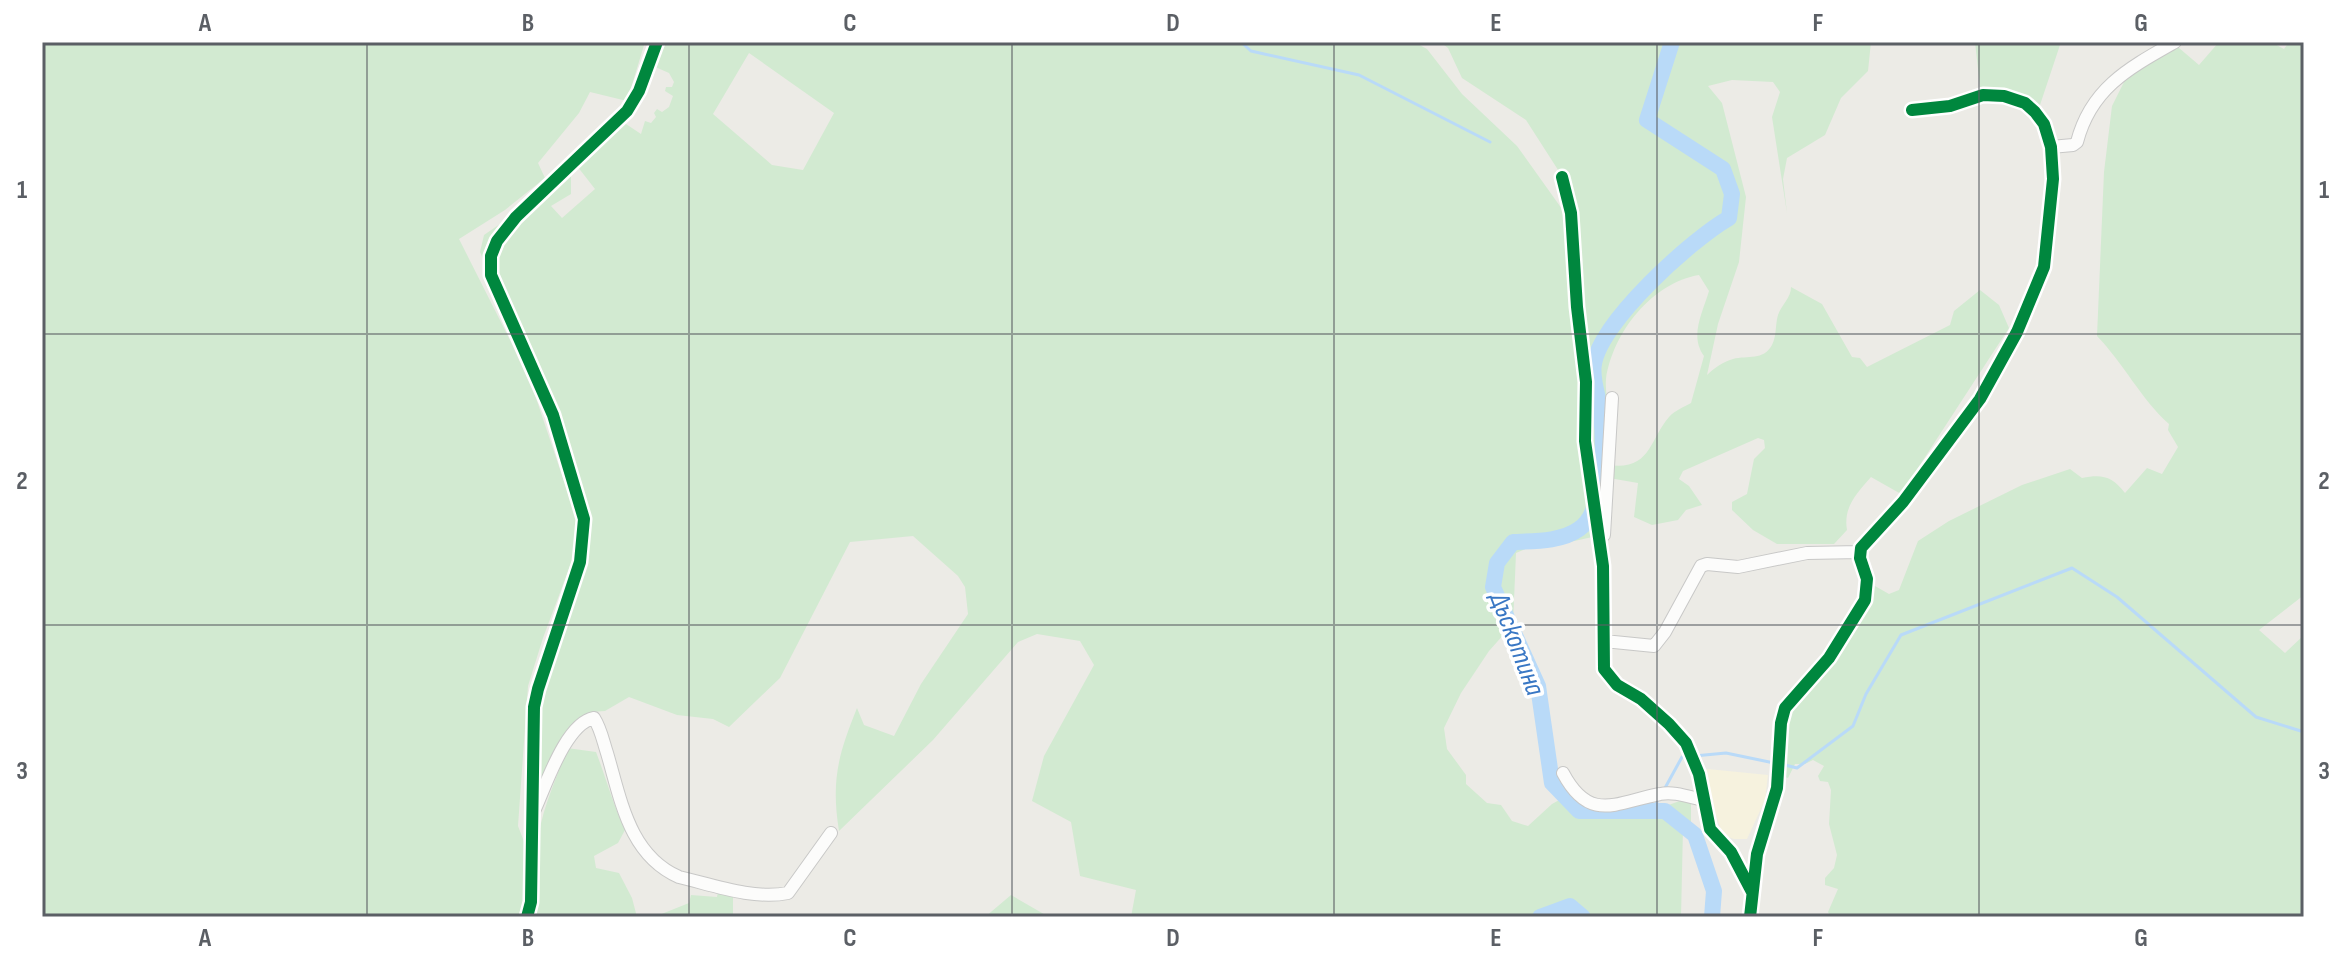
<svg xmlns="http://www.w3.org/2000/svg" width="2346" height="959" font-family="'Sofia Sans Condensed',sans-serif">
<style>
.commercial{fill:#f6f2de}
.green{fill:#d2ead1;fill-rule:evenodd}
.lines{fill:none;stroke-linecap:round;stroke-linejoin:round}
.stream{stroke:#b9daf8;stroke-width:3}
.river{stroke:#b9daf8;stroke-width:16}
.minor-casing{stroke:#c8c8c7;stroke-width:14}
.minor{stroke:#fcfcfb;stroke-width:12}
.cycleway-casing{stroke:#fff;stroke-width:17}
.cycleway{stroke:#00873e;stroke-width:12}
.grid{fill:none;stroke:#5b5f65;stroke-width:2;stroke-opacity:0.55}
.labels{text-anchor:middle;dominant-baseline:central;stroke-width:7;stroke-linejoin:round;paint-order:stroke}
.water-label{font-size:28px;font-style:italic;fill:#3977c4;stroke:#fff}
.neatline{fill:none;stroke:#5b5f65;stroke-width:3}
.grid-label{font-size:26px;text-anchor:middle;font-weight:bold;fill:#5b5f65}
</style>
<rect width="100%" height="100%" fill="#ecebe6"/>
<path class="commercial" d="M1708 769 1768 775 1765 800 1747 839H1734L1723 835 1699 770Z"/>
<path class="green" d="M42 42H645L627 101 590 92 579 113 538 163 545 178 505 210 459 239 511 342 536 398 578 523 576 550 543 638 528 686 518 826 528 852 525 913 521 917H42Z
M657 42H1414L1427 49 1462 94 1517 146 1562 209 1572 287 1571 330 1577 327 1582 264 1578 217 1569 187 1526 120 1462 78 1448 48 1440 42H1871L1868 71 1841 98 1825 135 1787 158 1783 179 1787 213 1772 117 1780 92 1773 82 1732 80 1708 86 1722 103 1746 197 1739 262 1718 324 1707 375C1714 368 1723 362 1733 359 1748 355 1763 361 1772 345 1777 335 1775 325 1778 315 1782 304 1791 298 1791 287L1822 304 1852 357 1860 358 1867 367 1950 325 1954 311 1980 290 1999 305 2009 328 1901 494 1871 477C1857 493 1843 507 1847 530L1834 544H1777L1753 530 1732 510V502L1747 494 1754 459 1765 448 1764 440 1758 438 1683 471 1679 479 1689 486 1702 505 1686 510 1678 520 1652 525 1634 517 1638 483 1609 478 1607 466 1600 475 1597 536 1547 547H1530L1516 553 1513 624 1489 651 1461 693 1444 728 1447 749 1466 775V784L1487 803 1501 805 1512 821 1528 826 1552 804 1561 799 1581 811 1639 806 1660 808 1691 797V823L1683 828 1681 917H1131L1136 890 1080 876 1071 822 1032 801 1044 756 1094 665 1080 641 1037 634 1018 642 933 740 839 831C831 781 838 755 857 708L864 725 894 736 921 684 968 614 965 587 958 576 913 536 850 542 780 678 729 727 713 719 677 715 629 697 605 711 591 712 586 718 566 731 540 810 533 725 588 543 572 465 480 252 484 235 555 186 571 172V194L551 206 562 218 595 189 577 166 623 122 641 134 645 121 651 123 656 117 654 113 657 109 662 112 669 107 673 96 665 91 666 87H672L674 82 669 73 653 66ZM749 53 834 113 803 170 772 165 713 114ZM1699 275 1709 291C1703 312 1689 336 1704 356L1691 403C1684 407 1674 411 1669 417 1649 440 1651 471 1608 465 1608 448 1611 431 1609 415 1608 402 1605 392 1606 379 1613 332 1652 283 1699 275Z
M1975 42H2061L2040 105 2033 108 1981 95Z
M2172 42 2199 65 2219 42H2271L2284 49 2289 42H2304V595L2259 630 2285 653 2304 635V917H1831L1828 912 1838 889 1825 885V878L1834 868 1837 855 1829 824 1831 790 1828 782 1820 781 1818 776 1824 766 1813 760 1805 764H1795L1788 778 1773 773 1777 713 1791 691 1830 651 1865 607 1868 582 1889 594 1899 590 1918 541 1949 521 2022 485 2070 469 2082 478C2102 474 2112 476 2125 493L2147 468 2162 474 2178 447 2168 430 2169 424C2141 399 2124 364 2097 336L2104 172 2112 106 2131 68Z
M567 748 596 752C606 778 613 804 625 830L618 843 594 856 596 868 619 873 632 898 637 917H534C545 893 536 869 538 844 540 811 557 779 567 748Z
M718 891 733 897V917H654L689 903 691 895 717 897Z
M1011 895 1049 917H985Z"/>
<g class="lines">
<path class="stream" d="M1241 42 1251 51 1359 75 1490 142
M1694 756 1726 753 1774 763
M1781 764 1797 768 1853 726 1866 694 1901 635 2072 568 2117 597 2256 717 2304 732
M1665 788 1682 757 1687 756
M1652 811 1659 798"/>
<path class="river" d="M1672 42 1647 120 1723 169 1732 194 1729 218C1691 240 1601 321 1594 364 1591 379 1599 398 1601 413 1604 443 1606 511 1579 529 1561 542 1533 541 1513 542L1497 563 1493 587 1538 686 1552 783 1579 811H1665L1695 835 1714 891 1712 917
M1540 917 1570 906 1583 917"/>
<defs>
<path id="minor" d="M2051 147 2073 145 2077 142C2091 88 2129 68 2175 42
M1562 177 1571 213 1577 307 1586 382 1585 441 1603 566 1604 669 1617 685 1641 699 1669 724 1686 743 1699 774 1710 829 1731 852 1751 889
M1604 535 1612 398
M1604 641 1654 646 1665 632 1701 566 1707 564 1738 567 1807 553 1860 552
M1563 773C1590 824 1617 802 1660 794 1674 791 1689 797 1703 800
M535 809C546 785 566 723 594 718 601 729 603 741 607 753 621 800 629 855 679 877 713 885 753 900 788 893L831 833
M527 917 531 902 534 707 538 689 580 562 584 519 553 415 491 275V256L497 241 516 217 627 111 639 91 657 42
M1750 917 1757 854 1777 788 1781 723 1785 708 1829 658 1865 600 1867 579 1860 558 1861 548 1903 502 1980 399 2017 332 2044 267 2053 179 2051 147 2044 124 2035 112 2025 103 2004 96 1983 95 1950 106 1912 110"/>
</defs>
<use href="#minor" class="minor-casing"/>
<use href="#minor" class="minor"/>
<defs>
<path id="cycleway" d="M1562 177 1571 213 1577 307 1586 382 1585 441 1603 566 1604 669 1617 685 1641 699 1669 724 1686 743 1699 774 1710 829 1731 852 1752 892
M527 917 531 902 534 707 538 689 580 562 584 519 553 415 491 275V256L497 241 516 217 627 111 639 91 657 42
M1750 917 1757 854 1777 788 1781 723 1785 708 1829 658 1865 600 1867 579 1860 558 1861 548 1903 502 1980 399 2017 332 2044 267 2053 179 2051 147 2044 124 2035 112 2025 103 2004 96 1983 95 1950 106 1912 110"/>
</defs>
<use href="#cycleway" class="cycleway-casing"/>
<use href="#cycleway" class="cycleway"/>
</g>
<path class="grid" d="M367 42V917M689 42V917M1012 42V917M1334 42V917M1657 42V917M1979 42V917M42 334H2304M42 625H2304"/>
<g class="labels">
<g class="water-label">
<text transform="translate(1517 644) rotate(69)">Дъскотина</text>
</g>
</g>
<rect width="2346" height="959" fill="none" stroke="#ffffff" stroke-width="88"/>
<rect x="44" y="44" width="2258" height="871" class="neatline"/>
<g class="grid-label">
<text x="205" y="31">A</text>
<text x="528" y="31">B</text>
<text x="850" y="31">C</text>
<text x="1173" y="31">D</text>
<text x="1496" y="31">E</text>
<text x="1818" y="31">F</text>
<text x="2141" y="31">G</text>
<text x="22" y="198">1</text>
<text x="2324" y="198">1</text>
<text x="22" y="489">2</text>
<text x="2324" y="489">2</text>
<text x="22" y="779">3</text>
<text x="2324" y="779">3</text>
<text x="205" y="946">A</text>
<text x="528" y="946">B</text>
<text x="850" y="946">C</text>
<text x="1173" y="946">D</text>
<text x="1496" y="946">E</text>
<text x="1818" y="946">F</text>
<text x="2141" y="946">G</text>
</g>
</svg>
